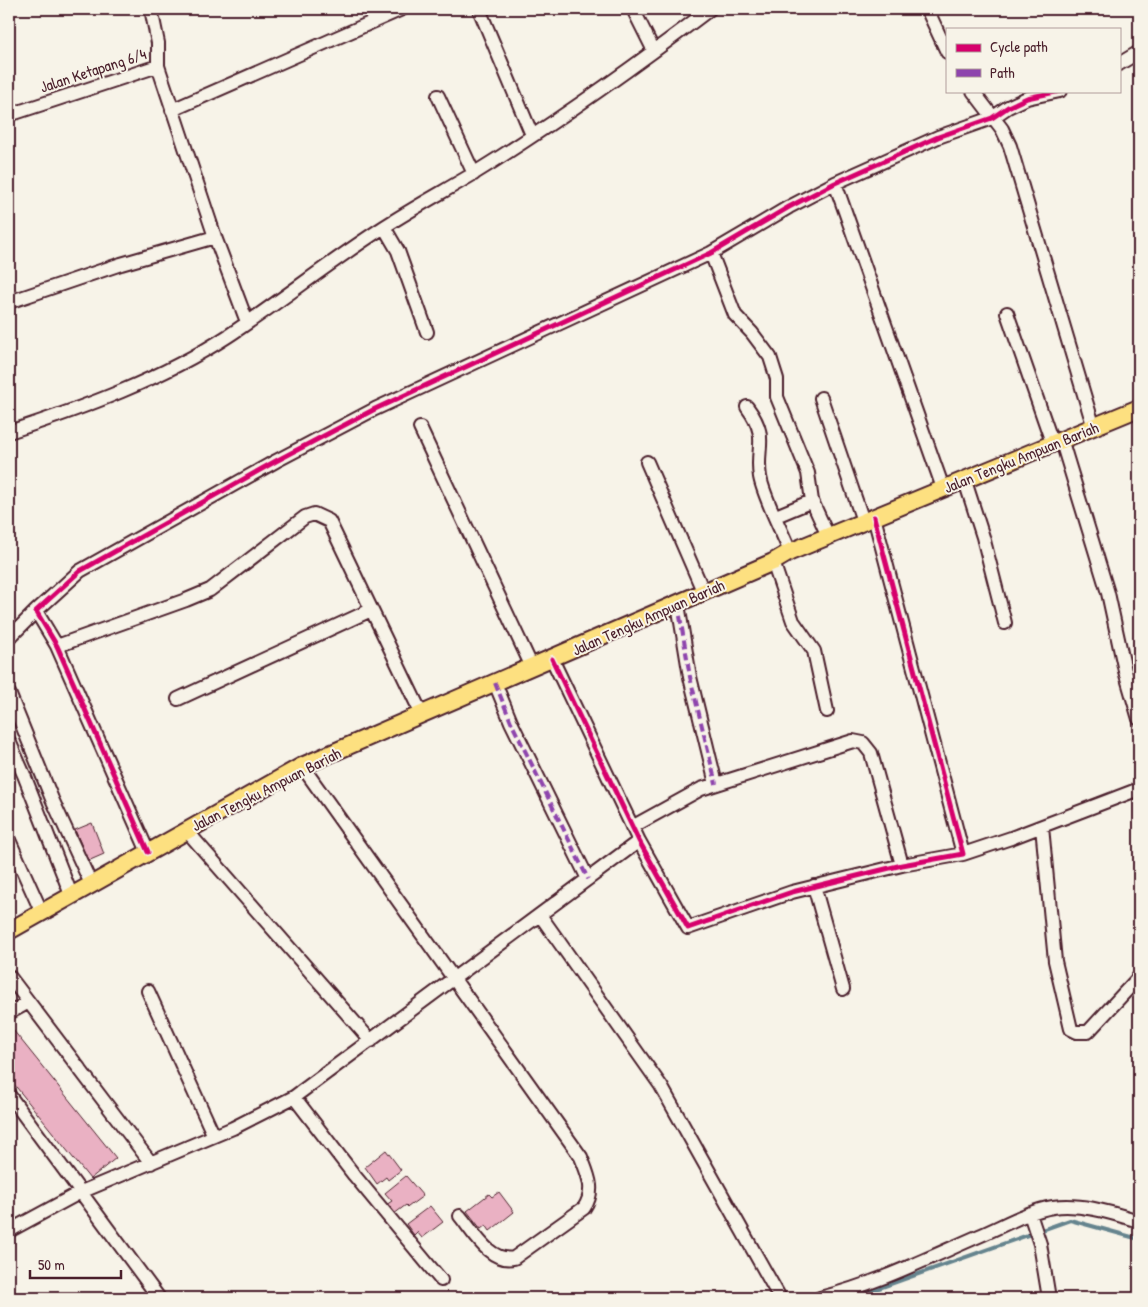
<svg xmlns="http://www.w3.org/2000/svg" width="1148" height="1307" font-family="'Patrick Hand',sans-serif">
<style>
.lines{fill:none;stroke-linecap:round;stroke-linejoin:round}
.stream{stroke:#65848e;stroke-width:4}
.building{fill:#eab1c3;stroke:#4a1f2b}
.minor-casing{stroke:#4a1f2b;stroke-width:16}
.major-casing{stroke:#4a1f2b;stroke-width:20}
.minor{stroke:#f7f3e8;stroke-width:12}
.major{stroke:#fde080;stroke-width:16}
.quiet{stroke:#8e44ad;stroke-width:4;stroke-dasharray:8 4;stroke-linecap:butt}
.cycleway-casing{stroke:#f7f3e8;stroke-width:8}
.cycleway{stroke:#d6006c;stroke-width:5}
.labels{text-anchor:middle;dominant-baseline:central;stroke-width:4;stroke-linejoin:round;paint-order:stroke}
.street-label{font-size:16px;fill:#4a1f2b;stroke:#f7f3e8}
</style>
<rect width="100%" height="100%" fill="#f7f3e8"/>
<filter id="ink" filterUnits="userSpaceOnUse"><feTurbulence type="fractalNoise" baseFrequency=".02" numOctaves="2"/><feDisplacementMap in="SourceGraphic" scale="10" xChannelSelector="R" yChannelSelector="G"/><feConvolveMatrix kernelMatrix="1 2 1 2 8 2 1 2 1" color-interpolation-filters="sRGB"/></filter>
<g filter="url(#ink)">
<g class="lines">
<path class="stream" d="M851 1298 1070 1220 1139 1239"/>
</g>
<path class="building" d="M92 823 104 854 88 861 75 830Z
M13 1030 116 1158 90 1179 9 1078V1033Z
M386 1150 401 1170 388 1180 386 1177 377 1184 365 1167Z
M406 1176 423 1196 408 1207 406 1205 394 1214 386 1205 392 1201 385 1193Z
M499 1192 514 1212 490 1231 486 1225 481 1229 467 1211 489 1194 492 1197Z
M430 1206 443 1222 422 1238 417 1232 414 1235 406 1224Z"/>
<g class="lines">
<defs>
<path id="minor" d="M151 9 158 43V66L215 237 247 322
M479 9 532 135
M633 9 654 51
M927 9 947 52
M1119 64 1139 52
M973 91 1002 129 1010 146 1094 428
M438 96 474 174
M172 110 402 9
M9 115 158 66
M835 183 943 488
M384 227 398 251 427 332
M711 253 735 315 752 333 770 357 777 379V397L808 473 812 501 828 536
M9 302 121 264 215 237
M1007 313 1053 445
M821 398 863 521
M747 407C770 438 755 447 760 477 764 498 782 531 790 552
M420 428 532 667
M9 432C83 408 162 379 228 336 281 301 331 261 384 227 413 208 443 192 473 174 554 124 634 67 710 9
M1062 442 1108 593 1125 671 1139 719
M647 462 704 593
M965 481 983 537 1005 623
M776 516 812 501
M773 562 793 621 814 651 827 711
M678 604 690 677 716 784
M9 638 36 611
M57 646 186 600 210 590 305 517 314 514 329 521 422 715
M552 659 639 841 688 928 792 892 902 865 963 854 874 517
M495 683 511 722 588 879
M9 693 52 799 92 886
M178 699 371 610
M9 741 24 775 72 897
M302 766 581 1157C588 1175 596 1190 584 1208L514 1258C490 1263 474 1233 460 1216
M632 827 701 789 853 741 863 743 871 753 902 865
M1042 827 1055 961 1071 1029 1077 1032H1088L1139 977
M186 830 371 1041
M9 840 42 913
M148 852 57 646 36 611 80 571 276 461 375 409 711 253 789 207 835 183 938 137 992 118 1008 107 1027 98 1060 91
M963 854 1011 838 1139 789
M814 886 843 989
M540 915 661 1086 780 1298
M9 976 151 1163
M148 991 214 1136
M9 1013 27 1003
M9 1095 159 1298
M294 1097 354 1175 441 1280
M1030 1214 1040 1244 1049 1298
M9 1231 81 1192 233 1128 294 1097 639 841
M820 1298C876 1284 926 1259 979 1236 1003 1226 1028 1211 1053 1207 1082 1203 1112 1213 1139 1221"/>
<path id="major" d="M9 931 302 766 773 562 790 552 1139 408"/>
</defs>
<use href="#minor" class="minor-casing"/>
<use href="#major" class="major-casing"/>
<use href="#minor" class="minor"/>
<use href="#major" class="major"/>
<path class="quiet" d="M678 604 690 677 716 784
M495 683 511 722 588 879"/>
<defs>
<path id="cycleway" d="M552 659 639 841 688 928 792 892 902 865 963 854 874 517
M148 852 57 646 36 611 80 571 276 461 375 409 711 253 789 207 835 183 938 137 992 118 1008 107 1027 98 1060 91"/>
</defs>
<use href="#cycleway" class="cycleway-casing"/>
<use href="#cycleway" class="cycleway"/>
</g>
</g>
<g class="labels">
<g class="street-label">
<text transform="translate(93 70) rotate(-18)">Jalan Ketapang 6/4</text>
<text transform="translate(1021 457) rotate(-22)">Jalan Tengku Ampuan Bariah</text>
<text transform="translate(648 617) rotate(-24)">Jalan Tengku Ampuan Bariah</text>
<text transform="translate(266 789) rotate(-27)">Jalan Tengku Ampuan Bariah</text>
</g>
</g>
<rect width="1148" height="1307" fill="none" stroke="#f7f3e8" stroke-width="30"/>
<rect x="15" y="15" width="1118" height="1277" fill="none" stroke="#4a1f2b" stroke-width="2" filter="url(#ink)"/>
<rect x="946" y="28" width="175" height="65" fill="#f7f3e8" stroke="#b29e9c"/>
<rect x="956" y="44" width="25" height="8" fill="#d6006c" stroke="#b29e9c"/>
<text x="990" y="52" font-size="15" fill="#4a1f2b">Cycle path</text>
<rect x="956" y="69" width="25" height="8" fill="#8e44ad" stroke="#b29e9c"/>
<text x="990" y="78" font-size="15" fill="#4a1f2b">Path</text>
<path d="M30 1270v8h91v-8" fill="none" stroke="#4a1f2b" stroke-width="2.5"/>
<text x="38" y="1270" font-size="15" fill="#4a1f2b" stroke="#f7f3e8" stroke-width="4" paint-order="stroke">50 m</text>
</svg>
